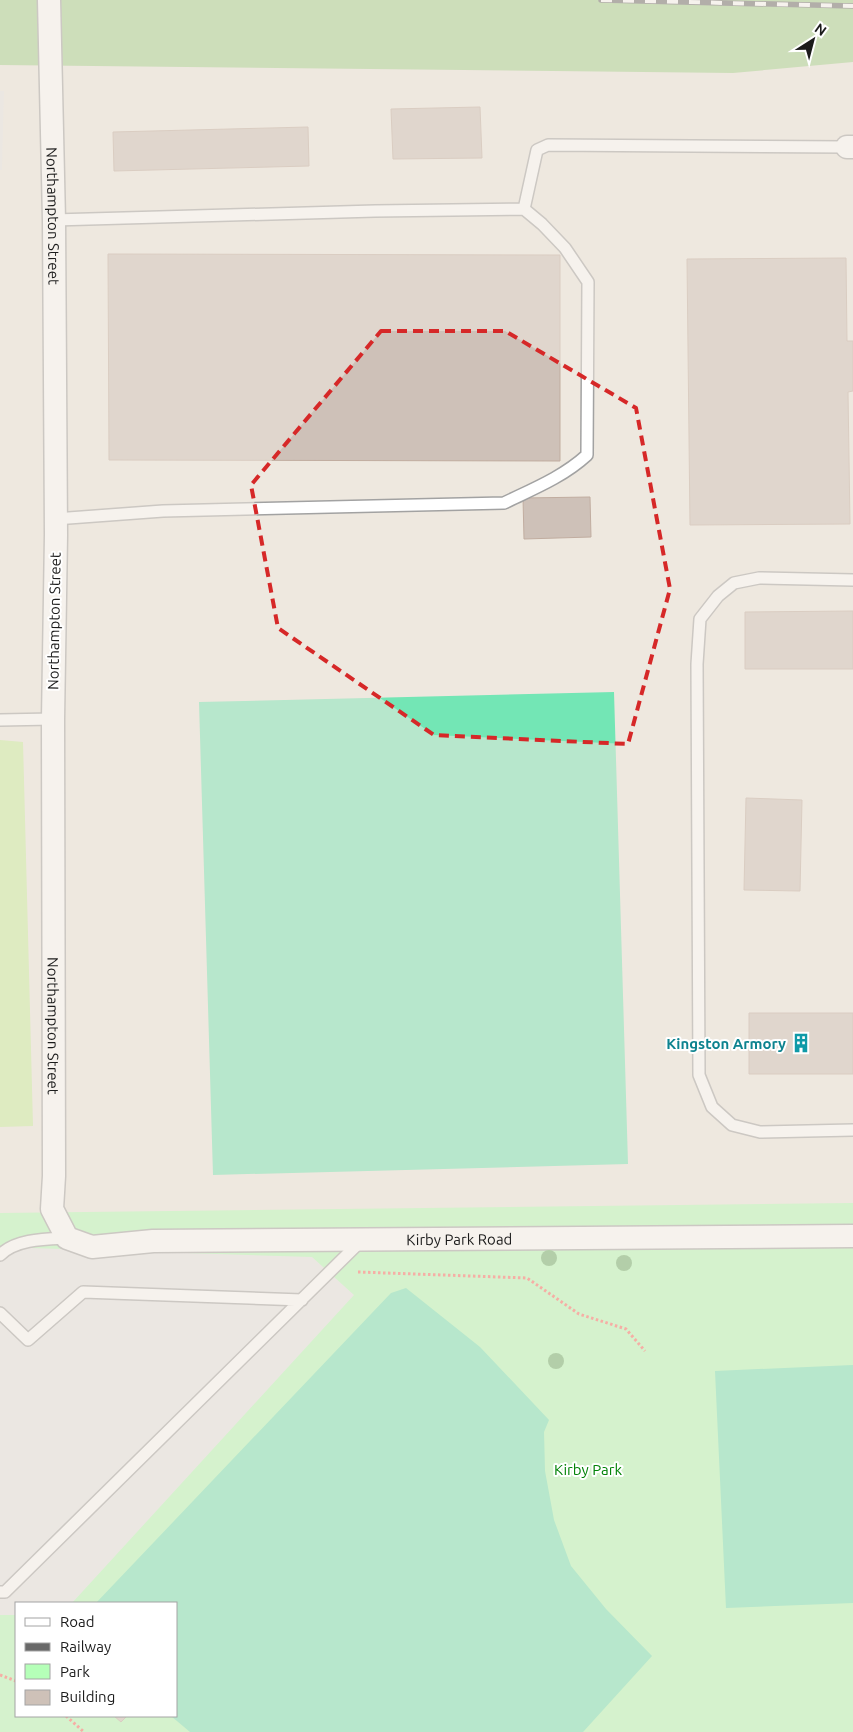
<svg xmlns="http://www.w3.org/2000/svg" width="853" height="1732" font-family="Ubuntu,sans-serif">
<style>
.grass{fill:#c9ef9e}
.forest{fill:#a5d28f}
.park{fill:#b5ffb8;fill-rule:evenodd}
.pitch{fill:#73e6b5}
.parking{fill:#e7e7e7}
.building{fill:#cec1b8;stroke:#c1ada0}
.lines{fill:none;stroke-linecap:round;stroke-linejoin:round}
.service-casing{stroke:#a2a2a2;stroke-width:14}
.minor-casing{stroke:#a2a2a2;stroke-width:25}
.path{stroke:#ff695f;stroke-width:3;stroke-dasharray:2.5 2.5;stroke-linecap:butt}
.service{stroke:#fff;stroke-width:11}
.minor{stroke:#fff;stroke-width:22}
.rail-casing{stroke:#696969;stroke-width:5.5}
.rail{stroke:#fff;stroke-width:4;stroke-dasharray:11;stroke-linecap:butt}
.tree{fill:#6bb068}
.marked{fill:none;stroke:#d62828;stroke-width:4;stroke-dasharray:10 6;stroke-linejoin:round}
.labels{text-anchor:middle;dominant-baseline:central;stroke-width:4;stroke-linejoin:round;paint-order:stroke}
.street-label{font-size:15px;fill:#1b1b1b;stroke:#fff}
.culture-label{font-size:15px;font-weight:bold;fill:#0d838f;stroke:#fff;text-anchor:end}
.park-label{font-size:15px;fill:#008206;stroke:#fff}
</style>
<rect width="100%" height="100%" fill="#eee8df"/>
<path class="grass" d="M0 740 23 742 33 1126 0 1127Z"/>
<path class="forest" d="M0 0H853V62L733 73 0 65Z"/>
<path class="park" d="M853 1203V1732H0V1213ZM16 1603H176V1716H16Z"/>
<path class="pitch" d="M614 692 628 1164 213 1175 199 702Z
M406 1288 480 1347 549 1420 544 1432 545 1471 554 1520 571 1566 606 1609 652 1656 583 1732H190L171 1716H176V1603H96L391 1293Z
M853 1365V1603L726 1608 715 1371Z"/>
<path class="parking" d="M0 91H4L2 170H0Z
M0 1247 312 1257 354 1295 72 1603H16V1615H0Z"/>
<path class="building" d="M480 107 482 158 393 159 391 109Z
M308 127 309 166 114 171 113 132Z
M108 254 560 255V461L109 460Z
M846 258 847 341H853V391L848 392 850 524 690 525 687 259Z
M590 497 591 537 524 539 523 498Z
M853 611V669H745V612Z
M746 798 802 800 800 891 744 890Z
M749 1013H853V1074H749Z
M114 1716H127L121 1722Z"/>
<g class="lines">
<defs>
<path id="service" d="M524 209 537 150 548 145 847 147
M54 220 375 211 524 209 542 224 565 248 588 282 587 455C563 477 533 489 504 503L163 511 55 519
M853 580 759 578 734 583 718 596 700 619 697 664 699 1075 712 1107 732 1125 760 1132 853 1130
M0 720 53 719
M0 1255C16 1239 45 1239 67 1238
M0 1313 28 1340 83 1292 302 1300
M0 1592H5L362 1240"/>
<g id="minor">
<path id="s1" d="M49 0 54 220 56 535 53 719 54 1176 52 1209 67 1238 92 1247 153 1241 853 1236"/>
<path d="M847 147H853"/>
</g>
</defs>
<use href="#service" class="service-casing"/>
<use href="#minor" class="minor-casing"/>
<path class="path" d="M358 1272 527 1278 579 1314 626 1329 645 1351
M0 1675 16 1681
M66 1716 84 1732"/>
<use href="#service" class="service"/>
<use href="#minor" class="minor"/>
<defs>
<path id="rail" d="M601 0 853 6"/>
</defs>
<use href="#rail" class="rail-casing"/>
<use href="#rail" class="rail"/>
</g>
<g class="tree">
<circle cx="549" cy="1258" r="8"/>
<circle cx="624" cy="1263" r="8"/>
<circle cx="556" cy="1361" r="8"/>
</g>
<path d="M0 0H853V1732H0ZM381 331H505L636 408 670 589 628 744 434 735 278 628 251 485Z" fill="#eee8df" fill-opacity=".55" fill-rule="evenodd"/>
<path class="marked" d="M381 331H505L636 408 670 589 628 744 434 735 278 628 251 485Z"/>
<defs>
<symbol id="building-bare" viewBox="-9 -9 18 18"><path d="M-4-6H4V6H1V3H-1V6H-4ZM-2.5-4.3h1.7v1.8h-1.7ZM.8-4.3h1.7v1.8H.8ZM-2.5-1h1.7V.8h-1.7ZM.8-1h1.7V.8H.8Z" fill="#0f9aa8" stroke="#fff" stroke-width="2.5" paint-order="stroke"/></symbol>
</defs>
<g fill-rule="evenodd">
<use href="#building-bare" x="787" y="1029" width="28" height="28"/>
</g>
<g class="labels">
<g class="street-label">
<text stroke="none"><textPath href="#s1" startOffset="216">Northampton Street</textPath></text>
<text transform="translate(54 621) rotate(-89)">Northampton Street</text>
<text stroke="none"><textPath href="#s1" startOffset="1026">Northampton Street</textPath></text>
<text stroke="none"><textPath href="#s1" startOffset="1636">Kirby Park Road</textPath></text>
</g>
<g class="culture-label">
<text x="786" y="1043">Kingston Armory</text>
</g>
<g class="park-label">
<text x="588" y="1469">Kirby Park</text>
</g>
</g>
<rect x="15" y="1602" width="162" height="115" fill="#ffffff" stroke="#a4a4a4"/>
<rect x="25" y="1618" width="25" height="8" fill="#ffffff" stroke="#a4a4a4"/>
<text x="60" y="1627" font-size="15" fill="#1b1b1b">Road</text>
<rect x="25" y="1643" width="25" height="8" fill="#696969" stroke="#a4a4a4"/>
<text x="60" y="1652" font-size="15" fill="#1b1b1b">Railway</text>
<rect x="25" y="1664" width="25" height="15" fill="#b5ffb8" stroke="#a4a4a4"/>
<text x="60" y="1677" font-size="15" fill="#1b1b1b">Park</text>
<rect x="25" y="1690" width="25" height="15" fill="#cec1b8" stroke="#a4a4a4"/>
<text x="60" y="1702" font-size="15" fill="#1b1b1b">Building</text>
<g transform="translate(813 40) rotate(36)" stroke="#ffffff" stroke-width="4" paint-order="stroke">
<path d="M0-4L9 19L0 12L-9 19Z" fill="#1b1b1b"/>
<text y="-8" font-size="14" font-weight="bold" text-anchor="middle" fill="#1b1b1b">N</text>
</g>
</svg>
